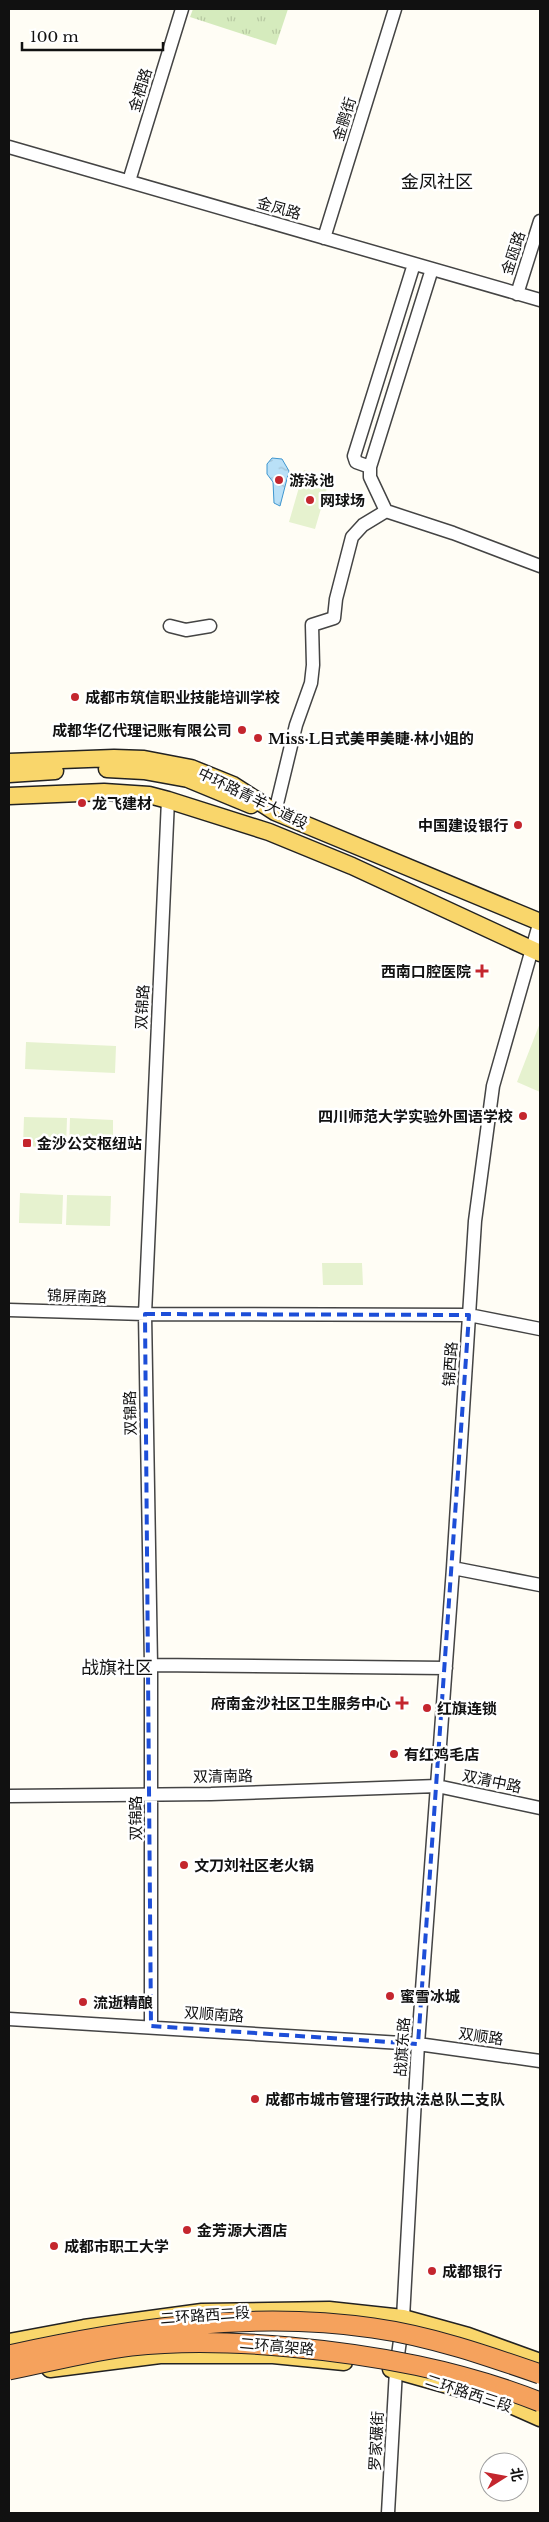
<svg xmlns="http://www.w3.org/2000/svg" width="549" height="2522" font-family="'Libre Baskerville','Noto Sans SC',serif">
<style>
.park{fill:url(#park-tufts)}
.pitch{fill:#e6f2cf}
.water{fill:url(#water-ripples);stroke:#3f96cf}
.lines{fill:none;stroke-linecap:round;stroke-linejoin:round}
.minor-casing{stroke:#444;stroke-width:15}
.major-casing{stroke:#222;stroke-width:19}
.minor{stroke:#fff;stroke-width:12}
.major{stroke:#f9d66b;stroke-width:16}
.highway-bridge-casing{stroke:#222;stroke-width:21;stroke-linecap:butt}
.highway-bridge{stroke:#f5a25d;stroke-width:19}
.marked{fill:none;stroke:#1d4ed8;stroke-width:4;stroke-dasharray:10 6;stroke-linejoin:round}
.poi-dot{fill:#c4262e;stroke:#fff;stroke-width:2}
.labels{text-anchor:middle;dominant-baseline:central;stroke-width:5;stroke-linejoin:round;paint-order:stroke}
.street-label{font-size:15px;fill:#111;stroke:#fff}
.poi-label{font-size:15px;font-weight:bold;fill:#111;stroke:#fff;text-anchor:start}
.quarter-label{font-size:18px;fill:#111;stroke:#fff}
</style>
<defs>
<pattern id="park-tufts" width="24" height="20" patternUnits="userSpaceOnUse" patternTransform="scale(1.25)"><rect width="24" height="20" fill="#d5ebbd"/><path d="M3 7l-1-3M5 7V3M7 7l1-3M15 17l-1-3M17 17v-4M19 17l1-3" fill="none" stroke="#b6c8a1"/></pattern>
<pattern id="water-ripples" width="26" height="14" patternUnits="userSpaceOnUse" patternTransform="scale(1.25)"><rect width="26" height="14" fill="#b9e0f7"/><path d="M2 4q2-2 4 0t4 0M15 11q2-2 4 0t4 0" fill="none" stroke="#9ebfd3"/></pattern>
</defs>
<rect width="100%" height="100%" fill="#fffdf5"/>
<path class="park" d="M193 9H288L276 45 190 17Z"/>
<path class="pitch" d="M304 470 330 478 315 529 289 522Z
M540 1023V1092L517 1082Z
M26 1042 116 1046 115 1073 25 1069Z
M24 1117 67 1118 66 1148 23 1146Z
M70 1118 113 1120V1149L69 1148Z
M20 1193 63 1195 62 1224 19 1223Z
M67 1195 111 1196 110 1226 66 1225Z
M322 1263H362L363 1285H323Z"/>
<path class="water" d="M272 458 282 459 289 471 280 506 274 503 273 482 267 474V464Z"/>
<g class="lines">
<defs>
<path id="minor" d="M9 147 540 300
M129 181 182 9
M324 238 395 9
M517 294 540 221
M370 467 356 462 354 456 414 264
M386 511 370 477V467L432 269
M170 626 186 630 210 626
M275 812 296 725 311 683 313 665 312 625 334 618 336 599 352 537 363 525 386 511 453 533 540 566
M9 1310 145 1314 469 1315 540 1329
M453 1568 540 1585
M151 1665 446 1668
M9 1796 211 1794 437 1786 540 1808
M9 2019 418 2044 540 2061
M151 2026V1665L145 1314 168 800
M388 2513 396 2370 403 2318 418 2044 453 1568 475 1221 493 1086 540 921"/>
<path id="major" d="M9 762 114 758 144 759 191 768 233 785 275 812 540 922
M107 769 144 771 188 779 251 805
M9 774 55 771
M9 796 104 792 149 795 168 800 269 832 352 866 540 953
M9 2342 84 2328 202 2312 329 2310 403 2318 468 2336 540 2362
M50 2369 160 2355H273L344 2362
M391 2369 497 2399 540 2418"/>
</defs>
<use href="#minor" class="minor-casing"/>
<use href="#major" class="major-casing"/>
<use href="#minor" class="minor"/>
<use href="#major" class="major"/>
<defs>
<path id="highway-bridge" d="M9 2355C127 2329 252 2310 373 2328 430 2336 485 2355 540 2374
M9 2370C49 2362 90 2351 131 2346 184 2340 237 2342 290 2347 376 2355 459 2370 540 2402"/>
</defs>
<use href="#highway-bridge" class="highway-bridge-casing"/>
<use href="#highway-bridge" class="highway-bridge"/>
</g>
<path class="marked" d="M145 1314 469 1315 418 2044 151 2026Z"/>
<g class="poi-dot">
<circle cx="279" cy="480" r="5"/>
<circle cx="310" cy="500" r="5"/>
<circle cx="75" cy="697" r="5"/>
<circle cx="242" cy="730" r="5"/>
<circle cx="258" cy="738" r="5"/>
<circle cx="82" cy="803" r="5"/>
<circle cx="518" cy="825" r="5"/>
<path d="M479.5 963.5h5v5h5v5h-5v5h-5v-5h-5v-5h5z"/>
<circle cx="523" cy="1116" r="5"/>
<rect x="22" y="1138" width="10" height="10" rx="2.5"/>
<path d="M399.5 1695.5h5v5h5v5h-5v5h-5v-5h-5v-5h5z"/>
<circle cx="427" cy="1708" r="5"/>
<circle cx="394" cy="1754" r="5"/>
<circle cx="184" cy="1865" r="5"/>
<circle cx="390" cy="1996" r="5"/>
<circle cx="83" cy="2002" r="5"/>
<circle cx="255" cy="2099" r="5"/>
<circle cx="187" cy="2230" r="5"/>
<circle cx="54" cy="2246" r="5"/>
<circle cx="432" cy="2271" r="5"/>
</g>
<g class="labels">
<g class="street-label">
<text transform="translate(140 90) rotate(-73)">金栖路</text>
<text transform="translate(344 119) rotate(-73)">金鹏街</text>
<text transform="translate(279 208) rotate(16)">金凤路</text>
<text transform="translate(513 253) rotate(-72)">金瓯路</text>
<text transform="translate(253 798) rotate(26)">中环路青羊大道段</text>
<text transform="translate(142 1007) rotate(-87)">双锦路</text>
<text transform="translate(77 1296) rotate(2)">锦屏南路</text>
<text transform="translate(450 1364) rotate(-86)">锦西路</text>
<text transform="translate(130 1413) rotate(-91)">双锦路</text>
<text transform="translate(223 1776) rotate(-1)">双清南路</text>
<text transform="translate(492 1781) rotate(12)">双清中路</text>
<text transform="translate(135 1818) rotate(-90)">双锦路</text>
<text transform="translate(214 2014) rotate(4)">双顺南路</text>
<text transform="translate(481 2036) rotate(8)">双顺路</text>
<text transform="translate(402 2047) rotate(-86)">战旗东路</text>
<text transform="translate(205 2315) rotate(-4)">二环路西二段</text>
<text transform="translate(277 2346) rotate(5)">二环高架路</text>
<text transform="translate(469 2393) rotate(18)">二环路西三段</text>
<text transform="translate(376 2441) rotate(-87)">罗家碾街</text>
</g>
<g class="poi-label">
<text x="289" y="480">游泳池</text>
<text x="320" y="500">网球场</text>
<text x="85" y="697">成都市筑信职业技能培训学校</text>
<text x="232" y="730" text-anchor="end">成都华亿代理记账有限公司</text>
<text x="268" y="738">Miss·L日式美甲美睫·林小姐的</text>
<text x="92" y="803">龙飞建材</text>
<text x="508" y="825" text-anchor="end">中国建设银行</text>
<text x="471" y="971" text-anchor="end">西南口腔医院</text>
<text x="513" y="1116" text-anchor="end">四川师范大学实验外国语学校</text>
<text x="37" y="1143">金沙公交枢纽站</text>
<text x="391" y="1703" text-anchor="end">府南金沙社区卫生服务中心</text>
<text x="437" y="1708">红旗连锁</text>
<text x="404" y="1754">有红鸡毛店</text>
<text x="194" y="1865">文刀刘社区老火锅</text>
<text x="400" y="1996">蜜雪冰城</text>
<text x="93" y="2002">流逝精酿</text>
<text x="265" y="2099">成都市城市管理行政执法总队二支队</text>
<text x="197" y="2230">金芳源大酒店</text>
<text x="64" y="2246">成都市职工大学</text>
<text x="442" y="2271">成都银行</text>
</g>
<g class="quarter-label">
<text x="437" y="182">金凤社区</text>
<text x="117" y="1668">战旗社区</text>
</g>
</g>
<rect width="549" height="2522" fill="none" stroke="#111111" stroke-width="20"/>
<g transform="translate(504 2477) rotate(79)"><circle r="24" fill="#ffffff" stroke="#a0a0a0"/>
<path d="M0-4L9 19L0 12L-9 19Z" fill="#c4262e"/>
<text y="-8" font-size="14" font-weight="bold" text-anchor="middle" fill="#111111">北</text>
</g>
<path d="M22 42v8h141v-8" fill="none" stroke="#111111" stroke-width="2.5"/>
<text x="30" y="42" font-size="15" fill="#111111" stroke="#ffffff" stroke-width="4" paint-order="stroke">100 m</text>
</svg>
